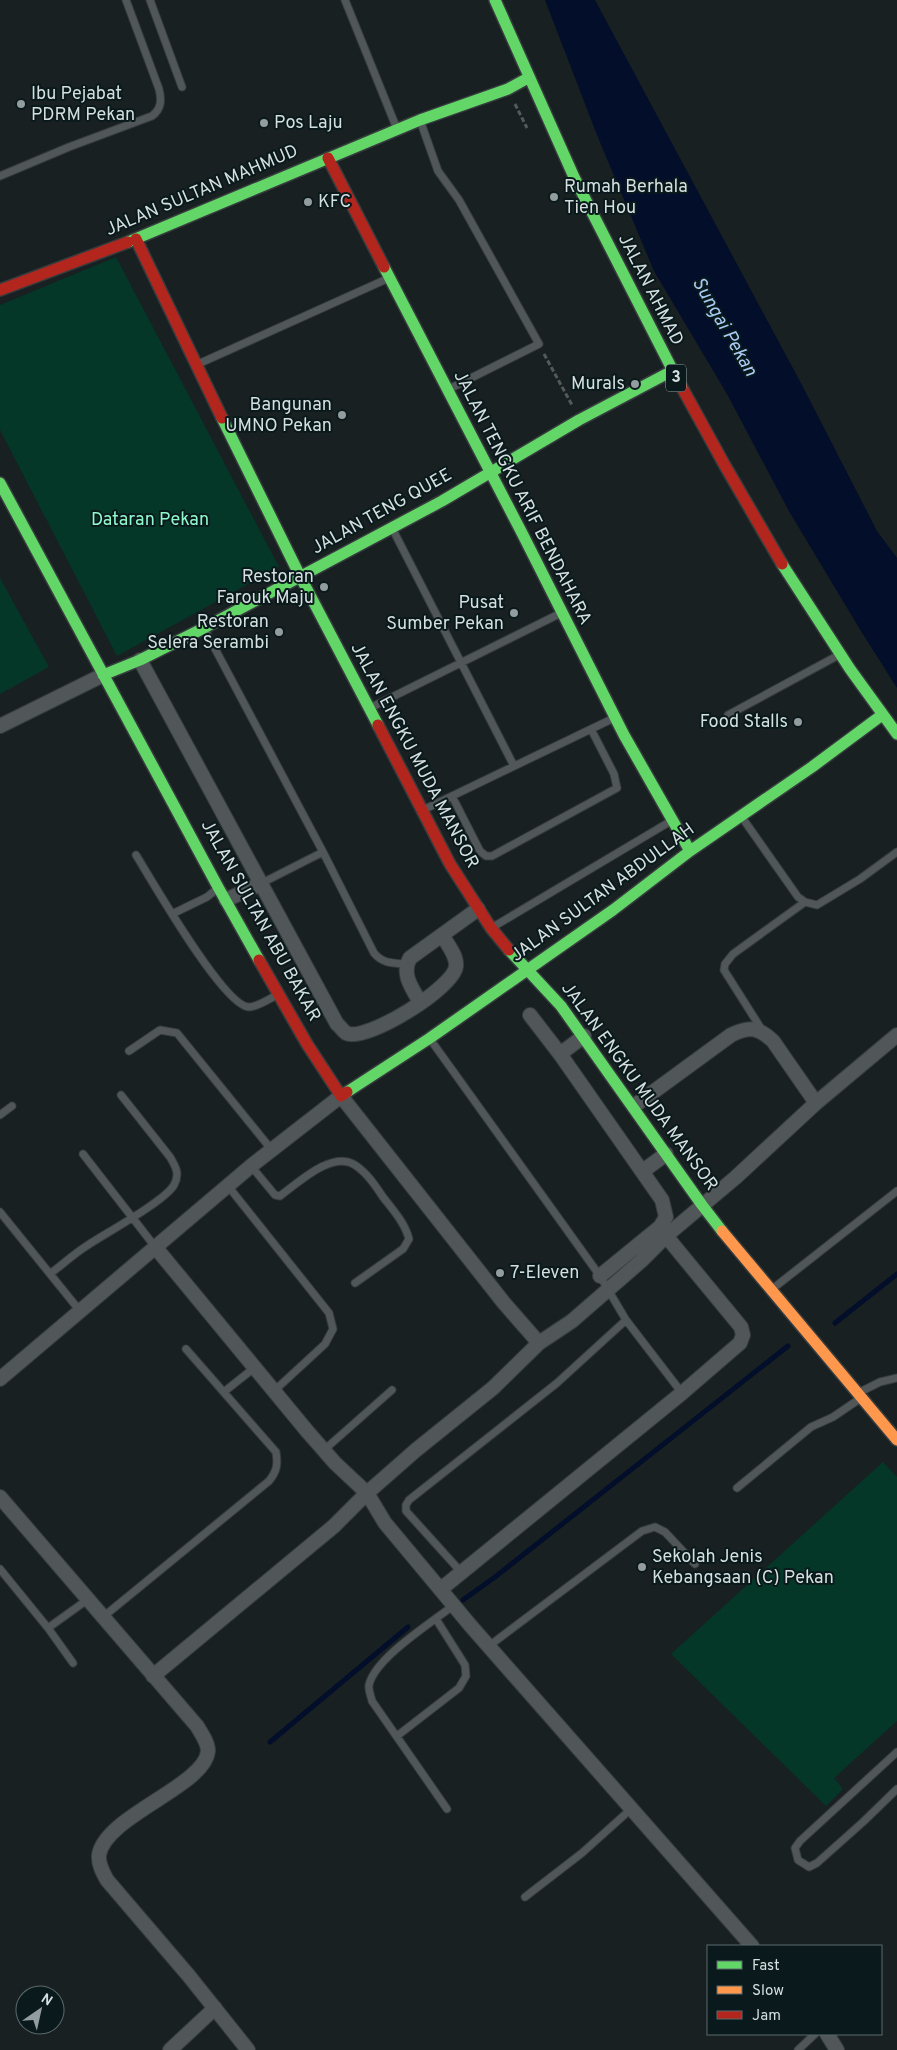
<svg xmlns="http://www.w3.org/2000/svg" width="897" height="2050" font-family="Overpass,sans-serif">
<style>
.green{fill:#043728}
.water{fill:#020e2a}
.lines{fill:none;stroke-linecap:round;stroke-linejoin:round}
.stream{stroke:#020e2a;stroke-width:5}
.lane-casing{stroke:#363c3e;stroke-width:9}
.street-casing{stroke:#363c3e;stroke-width:16}
.fast-casing{stroke:#363c3e;stroke-width:14}
.slow-casing{stroke:#363c3e;stroke-width:14}
.jam-casing{stroke:#363c3e;stroke-width:14}
.path{stroke:#54595a;stroke-width:3;stroke-dasharray:5 2.5;stroke-linecap:butt}
.lane{stroke:#515758;stroke-width:7}
.street{stroke:#515758;stroke-width:14}
.fast{stroke:#63d668;stroke-width:11}
.slow{stroke:#ff974d;stroke-width:11}
.jam{stroke:#b3261e;stroke-width:11}
.poi-dot{fill:#939c9e;stroke:#0a1a1c;stroke-width:2}
.labels{text-anchor:middle;dominant-baseline:central;stroke-width:4;stroke-linejoin:round;paint-order:stroke}
.shield{fill:#0a1a1c;stroke:#98a4a5;stroke-width:1}
.shield-label{font-size:16px;font-weight:bold;fill:#d5dfe0}
.poi-label{font-size:18px;fill:#d5dfe0;stroke:#0a1a1c;text-anchor:start}
.street-label{font-size:18px;fill:#d5dfe0;stroke:#0a1a1c}
.park-label{font-size:18px;fill:#8ff8cb;stroke:#0a1a1c}
.water-label{font-size:19px;font-style:italic;fill:#a8cbf5;stroke:#0a1a1c}
</style>
<rect width="100%" height="100%" fill="#182022"/>
<path class="green" d="M116 257 279 567 117 656 0 430V305Z
M0 578 49 667 0 694Z
M883 1462 897 1477V1721L834 1778 843 1789 826 1806 671 1654Z"/>
<path class="water" d="M545 0H595L803 387 877 531 897 558V688L861 631 790 513 727 394 654 271 597 135Z"/>
<g class="lines">
<path class="stream" d="M835 1323 897 1274
M463 1600 495 1577 788 1346
M270 1742 408 1627"/>
<defs>
<path id="lane" d="M150 0 182 87
M345 0 397 129
M420 120 438 171 459 200 539 344 447 390
M0 176 69 147 152 116C161 109 162 101 159 89L126 0
M196 365 389 278
M392 528 514 766
M204 628 323 852 374 953C383 964 393 963 406 964
M370 708 561 613
M728 715 837 656
M452 796 480 851 486 856H492L617 788 614 774 591 729
M423 810 614 718
M741 816 798 897 805 902 817 905 860 879 897 852
M136 855C151 879 224 1007 249 1007 257 1007 269 999 277 995
M260 884 323 852
M172 914 207 897 218 888
M493 927 671 821
M762 1030 724 970 725 964 733 954 805 902
M430 1039 600 1276 626 1320 557 1383 409 1500 406 1505V1511L462 1573
M129 1051 160 1030 177 1033 271 1149
M0 1115 12 1106
M83 1154 156 1248
M251 1166 275 1195 280 1196C298 1183 332 1150 355 1165 367 1173 375 1185 383 1197 393 1210 405 1223 409 1239L403 1249 355 1283
M228 1186 329 1313 333 1329 325 1344 274 1391
M0 1212 80 1311
M51 1273C63 1264 75 1253 88 1245 106 1233 165 1201 174 1185 180 1174 176 1167 170 1157L121 1095
M771 1290 897 1191
M626 1320 682 1393
M225 1391 254 1368
M858 1393 880 1382 897 1378
M324 1450 392 1390
M737 1488 811 1427 833 1417 861 1398
M0 1569 48 1628 73 1663
M103 1617 269 1481C277 1471 278 1465 276 1452L186 1349
M48 1628 87 1600
M489 1646 642 1531 655 1527 665 1532 695 1564
M397 1736 459 1688 466 1676 465 1665 436 1619
M897 1752 800 1841 795 1848 798 1860 809 1867 817 1863 863 1822 897 1789
M447 1809 372 1701C371 1696 368 1690 369 1685 375 1658 431 1623 454 1605
M525 1897 582 1853 631 1809
M798 2050 815 2034"/>
<path id="street" d="M140 660 337 1024C340 1026 343 1031 346 1033 366 1043 455 987 456 966 457 955 447 944 442 935
M0 726 103 675
M226 900 260 884
M420 1002C412 988 401 974 410 958L478 909
M530 1015 560 1054 662 1200 666 1217 660 1227 600 1276
M560 1054 584 1036
M634 1106 731 1035C749 1026 758 1027 773 1041L816 1103
M643 1171 666 1154
M156 1248 307 1431 335 1463 367 1493 385 1523 470 1625 752 1946
M0 1379 251 1166 341 1096 504 1303 539 1343
M0 1497 197 1726C201 1733 208 1742 208 1751 205 1786 105 1816 99 1855 98 1864 103 1873 107 1880L189 1976 248 2050
M441 1589 682 1393 740 1343 743 1335 741 1327 666 1236
M153 1676 334 1526 367 1493 416 1450 493 1388 539 1343 572 1321 641 1261 666 1236 735 1178 816 1103 897 1035
M827 2034 837 2050
M170 2050 215 2008"/>
<path id="fast" d="M495 0 574 177 674 373
M128 242 420 120 508 89 528 78
M384 267 523 535 624 735 690 851
M222 418 300 576 378 725
M0 483 218 887 259 960
M782 564 850 669 897 734
M103 675 140 660 204 628 442 501 579 420 672 371
M509 950 561 1006 702 1205 722 1231
M347 1092 430 1038 613 910 690 851 812 767 882 715"/>
<path id="slow" d="M722 1231 897 1440"/>
<path id="jam" d="M328 158 384 267
M136 239 222 418
M0 290 128 242
M674 373 724 464 782 564
M378 725 450 864 491 928 509 950
M259 960 307 1044 341 1096 347 1092"/>
</defs>
<use href="#lane" class="lane-casing"/>
<use href="#street" class="street-casing"/>
<use href="#fast" class="fast-casing"/>
<use href="#slow" class="slow-casing"/>
<use href="#jam" class="jam-casing"/>
<path class="path" d="M515 104 527 128
M544 354 572 405"/>
<use href="#lane" class="lane"/>
<use href="#street" class="street"/>
<use href="#fast" class="fast"/>
<use href="#slow" class="slow"/>
<use href="#jam" class="jam"/>
</g>
<g class="poi-dot">
<circle cx="21" cy="104" r="5"/>
<circle cx="264" cy="123" r="5"/>
<circle cx="554" cy="197" r="5"/>
<circle cx="308" cy="202" r="5"/>
<circle cx="635" cy="384" r="5"/>
<circle cx="342" cy="415" r="5"/>
<circle cx="324" cy="587" r="5"/>
<circle cx="514" cy="613" r="5"/>
<circle cx="279" cy="632" r="5"/>
<circle cx="798" cy="722" r="5"/>
<circle cx="500" cy="1273" r="5"/>
<circle cx="642" cy="1567" r="5"/>
</g>
<g class="labels">
<rect class="shield" x="666" y="364.5" width="20" height="27" rx="4"/>
<g class="shield-label">
<text x="676" y="378">3</text>
</g>
<g class="poi-label">
<text x="31" y="94">Ibu Pejabat<tspan x="31" dy="21">PDRM Pekan</tspan></text>
<text x="274" y="123">Pos Laju</text>
<text x="564" y="187">Rumah Berhala<tspan x="564" dy="21">Tien Hou</tspan></text>
<text x="318" y="202">KFC</text>
<text x="625" y="384" text-anchor="end">Murals</text>
<text x="332" y="405" text-anchor="end">Bangunan<tspan x="332" dy="21">UMNO Pekan</tspan></text>
<text x="314" y="577" text-anchor="end">Restoran<tspan x="314" dy="21">Farouk Maju</tspan></text>
<text x="504" y="603" text-anchor="end">Pusat<tspan x="504" dy="21">Sumber Pekan</tspan></text>
<text x="269" y="622" text-anchor="end">Restoran<tspan x="269" dy="21">Selera Serambi</tspan></text>
<text x="788" y="722" text-anchor="end">Food Stalls</text>
<text x="510" y="1273">7-Eleven</text>
<text x="652" y="1557">Sekolah Jenis<tspan x="652" dy="21">Kebangsaan (C) Pekan</tspan></text>
</g>
<g class="street-label">
<text transform="translate(202 191) rotate(-23)">JALAN SULTAN MAHMUD</text>
<text transform="translate(650 290) rotate(63)">JALAN AHMAD</text>
<text transform="translate(522 498) rotate(63)">JALAN TENGKU ARIF BENDAHARA</text>
<text transform="translate(382 512) rotate(-29)">JALAN TENG QUEE</text>
<text transform="translate(414 756) rotate(62)">JALAN ENGKU MUDA MANSOR</text>
<text transform="translate(603 893) rotate(-36)">JALAN SULTAN ABDULLAH</text>
<text transform="translate(260 921) rotate(61)">JALAN SULTAN ABU BAKAR</text>
<text transform="translate(639 1087) rotate(54)">JALAN ENGKU MUDA MANSOR</text>
</g>
<g class="park-label">
<text x="150" y="520">Dataran Pekan</text>
</g>
<g class="water-label">
<text transform="translate(724 327) rotate(60)">Sungai Pekan</text>
</g>
</g>
<rect x="707" y="1945" width="175" height="90" fill="#0a1a1c" stroke="#5b696a"/>
<rect x="717" y="1961" width="25" height="8" fill="#63d668" stroke="#5b696a"/>
<text x="752" y="1970" font-size="15" fill="#d5dfe0">Fast</text>
<rect x="717" y="1986" width="25" height="8" fill="#ff974d" stroke="#5b696a"/>
<text x="752" y="1995" font-size="15" fill="#d5dfe0">Slow</text>
<rect x="717" y="2011" width="25" height="8" fill="#b3261e" stroke="#5b696a"/>
<text x="752" y="2020" font-size="15" fill="#d5dfe0">Jam</text>
<g transform="translate(40 2010) rotate(34)"><circle r="24" fill="#0a1a1c" stroke="#5b696a"/>
<path d="M0-4L9 19L0 12L-9 19Z" fill="#939c9e"/>
<text y="-8" font-size="14" font-weight="bold" text-anchor="middle" fill="#d5dfe0">N</text>
</g>
</svg>
